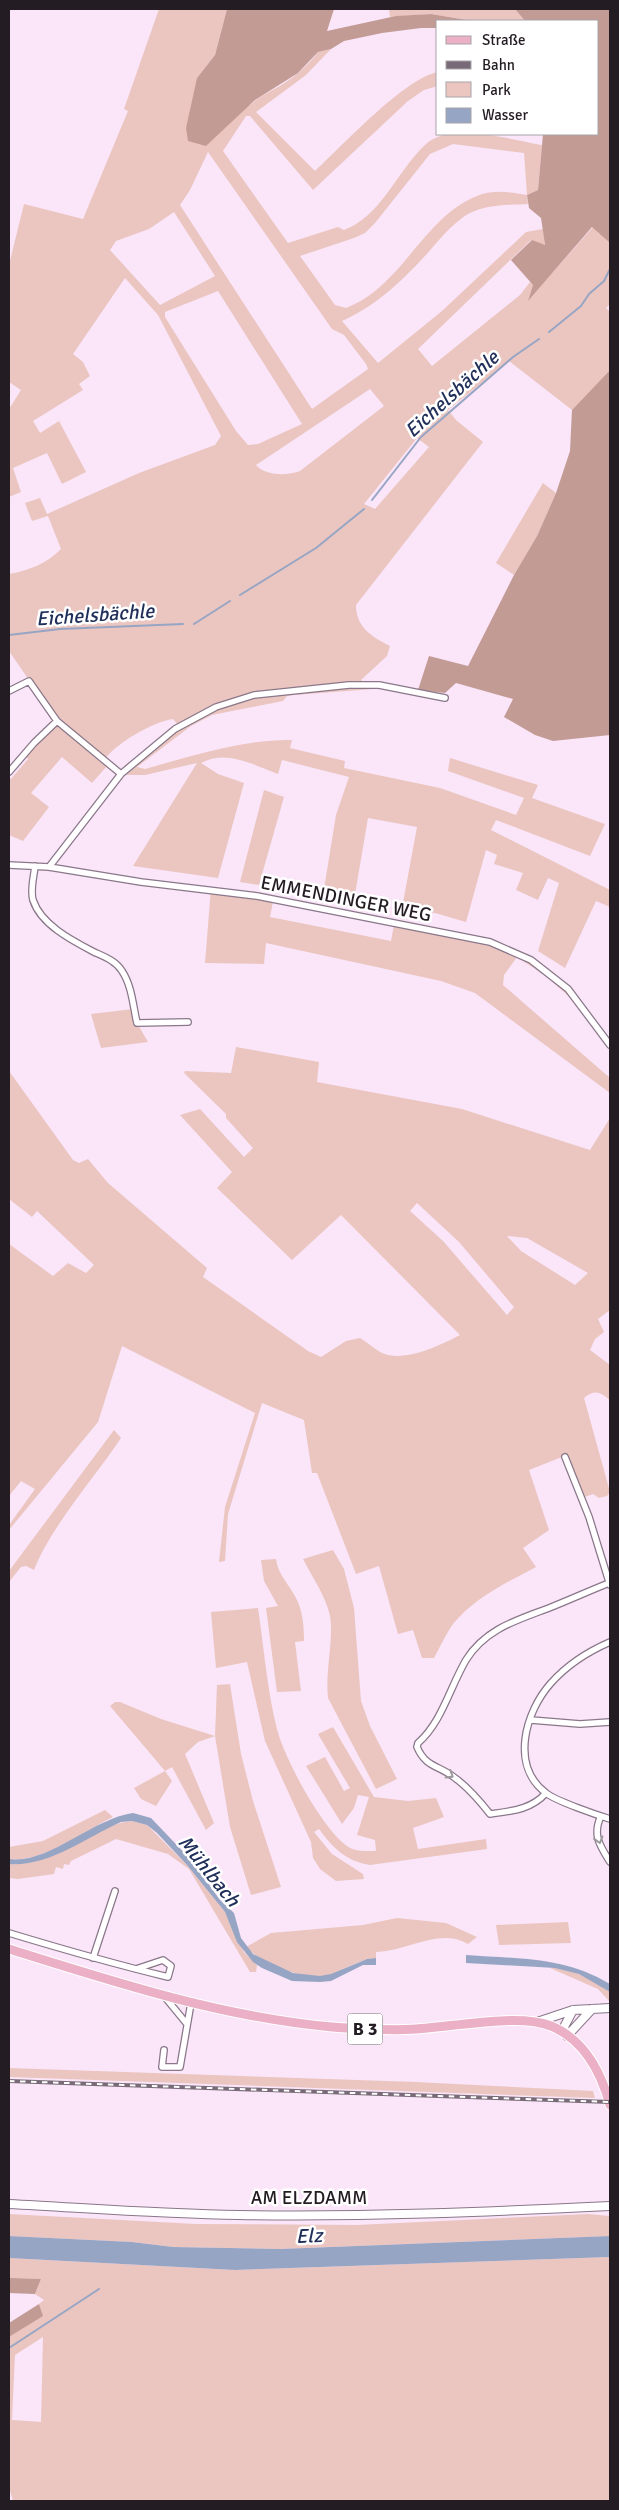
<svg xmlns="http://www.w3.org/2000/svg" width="619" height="2510" font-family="Signika,sans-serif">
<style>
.green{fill:#ebc6c0;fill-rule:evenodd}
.forest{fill:#c29b95}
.water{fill:#97a5c4}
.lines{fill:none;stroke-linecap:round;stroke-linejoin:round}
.stream{stroke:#97a5c4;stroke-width:2}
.street-casing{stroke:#8a7789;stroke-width:8}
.secondary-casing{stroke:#8a7789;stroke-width:10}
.primary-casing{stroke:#fff;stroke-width:11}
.street{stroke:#fff;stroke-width:5.5}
.secondary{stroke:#fff;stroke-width:8}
.primary{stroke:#ebb0c5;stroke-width:9}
.rail-casing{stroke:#786b77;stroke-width:4}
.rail{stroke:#fff;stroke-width:2;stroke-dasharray:5.5;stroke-linecap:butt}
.oneway{stroke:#9c999c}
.labels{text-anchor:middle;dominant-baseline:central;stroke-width:5;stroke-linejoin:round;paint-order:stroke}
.shield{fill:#fff;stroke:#666065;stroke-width:1}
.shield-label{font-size:18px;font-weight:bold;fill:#241c23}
.street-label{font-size:19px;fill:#241c23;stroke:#fff}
.water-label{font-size:20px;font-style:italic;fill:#21305a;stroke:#fff}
</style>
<rect width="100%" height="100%" fill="#fae5f9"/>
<path class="green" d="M159 9H227L215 55 197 78 250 105C259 96 272 91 283 84 296 76 309 64 318 52L331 49 306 75 256 112 315 171C341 147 406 77 438 72V86L424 90 408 101 313 190 250 116H246L223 151 288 243 338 227 344 230C361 224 375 209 385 196 398 179 410 159 426 144 450 121 512 140 542 145L538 190 527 195 528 204C508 205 486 204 468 214 450 225 437 243 424 257 400 283 374 307 342 321L378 363 442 311 526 232 543 229 545 246 531 240 418 349 432 366 520 295 530 282 533 285 529 299 593 227 610 243V304L606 308 610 312V370L572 410 509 361 448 410 456 420 483 442 356 605C356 627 372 637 390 646L387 656 361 680 369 686 376 687 374 689 294 695 287 696 283 701 212 715 191 726 137 767 145 769C192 756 243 739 292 740L290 748 345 761 344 768 440 788 516 815 524 798 448 771 450 758 538 785 532 798 605 824 590 856 496 820 491 830 610 890V907L596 901 565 968 538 951 559 883 548 878 538 900 516 890 523 873 494 864 497 855 486 850 466 922 435 913 402 908 417 827 368 818 354 900 323 895 336 815 349 777 282 760 278 774C253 765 227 749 201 763L218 774 244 783 218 878 133 866 197 763 145 775H124L138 760 180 727 173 719C152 722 114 744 103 762L107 766 92 783 62 757 31 793 49 807 23 841 9 835V778L11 779 28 759 25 756 58 722 9 651V574C30 570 46 564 61 549L48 516 32 521 25 503 40 498 47 514 139 473 215 445 221 436 158 315 125 278 73 354 83 362 90 376 79 384 83 390 33 421 40 433 59 421 86 472 62 484 47 453 13 468 21 492 9 497V409L21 390 9 382V265L24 204 83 219 128 111 124 109ZM453 144 524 153 527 195C511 192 492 189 477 196 422 218 403 286 346 308L335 305 300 256 354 238 365 233 375 223 430 154ZM208 152 332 329 344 335 366 364 368 369 312 409 180 205 190 190ZM174 212 215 276 160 305 110 250 116 241 149 229ZM218 291 302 424 258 444 248 445 236 431 165 317V312ZM370 389 384 406 300 471C288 476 265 476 256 465ZM417 438 429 447 375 509 364 504Z
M389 9H515L525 21H473L431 14 390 17Z
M543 483 556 493 537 536 514 575 496 563Z
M264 790 284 797 259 885 240 882Z
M211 888 490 941 548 972 584 1010 547 977 517 957 504 975 503 985 610 1078V1093L475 993 441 981 266 943 264 964 205 963ZM273 902 394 925 391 941 270 917Z
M133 1009 137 1023 148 1042 101 1048 91 1014Z
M236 1047 319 1062 317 1082 462 1109 590 1150 610 1118V1310L598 1319 604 1332 595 1339 590 1350 610 1365V1400C600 1392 595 1389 584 1398L610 1492 607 1496 599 1498 593 1494 585 1497 567 1455 529 1470 549 1530 523 1548 536 1567C506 1583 475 1597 453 1624 446 1634 440 1647 434 1658H422L413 1630 398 1634 379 1566 356 1574 317 1473H312L304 1420 262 1403 228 1514 225 1561 219 1562 225 1507 255 1413 122 1346 98 1422 9 1530V1525L35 1489 21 1481 9 1496V1244L53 1276 68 1263 86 1273 94 1265 37 1211 32 1217 9 1199V1071L73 1160 79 1163 88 1159 108 1183 207 1268 203 1277 308 1351 321 1357 346 1341 360 1338C367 1342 374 1349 382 1353 404 1363 441 1345 460 1335L341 1215 292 1260 217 1188 232 1172 180 1115 200 1109 244 1157 253 1148 226 1118V1114L184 1073 185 1071 231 1073ZM417 1203 459 1242 514 1307 507 1315 443 1241 410 1211ZM507 1236 527 1238 588 1273 575 1285 521 1251Z
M114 1430 121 1438C95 1477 50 1528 34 1570L26 1566 21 1567 9 1582V1571Z
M333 1550 344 1569 354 1608 361 1701 370 1726 397 1779 376 1789 328 1698C325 1672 334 1638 330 1616 326 1596 312 1577 303 1559Z
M276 1559C278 1575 289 1584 296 1598 303 1611 304 1627 304 1641L295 1642 301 1691 277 1692 266 1608 278 1606 264 1581 261 1560Z
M258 1608C264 1648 267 1690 277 1729 284 1758 324 1833 350 1848 358 1852 368 1851 376 1851L375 1840 357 1835 369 1797 358 1795 354 1808 342 1824 306 1766 325 1757 344 1791 350 1788 318 1734 333 1727 374 1797 408 1801 436 1798 444 1817 413 1828 418 1849 486 1839 487 1849 370 1865C347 1862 332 1847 319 1829L314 1832 332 1854 363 1874 364 1879 336 1881 320 1869 313 1858 311 1842 265 1741 247 1662 216 1668 211 1612Z
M230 1684 241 1754 253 1801 281 1887 251 1895 230 1827 215 1736 198 1742 185 1754 214 1823 206 1830 172 1767 165 1771 172 1781 156 1806 141 1799 134 1788 165 1771 110 1706 115 1702H120L161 1719 215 1736 217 1685Z
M105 1810 113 1817C83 1832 42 1863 9 1859V1847L43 1841Z
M132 1821 147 1825 187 1865 225 1912 244 1952 257 1965 256 1972H250L189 1869 168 1854 116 1839 71 1861 69 1865 64 1864 63 1869 56 1867 54 1874 18 1879 9 1878V1864C56 1867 90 1825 132 1821Z
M397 1918 446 1923 477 1937 468 1944C439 1927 406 1952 376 1952V1958C360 1959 347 1968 332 1974 309 1983 262 1964 246 1947L271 1933 363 1925Z
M568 1922 571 1943 499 1945 496 1925Z
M550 1968C570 1966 594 1981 610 1992V2002L598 1989Z
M9 2068 416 2082 593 2091 595 2098 9 2077Z
M9 2214 196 2224 357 2225 588 2214 610 2216V2236L280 2249 173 2247 132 2242 9 2236Z
M610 2257V2501H13L9 2487V2337L42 2316 39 2304 44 2300 35 2294 41 2279 9 2278V2258L235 2270ZM43 2337 41 2422 12 2420 15 2355Z"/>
<path class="forest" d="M227 9H334L327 31 396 16 431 14 473 21H438V28H421L382 33 344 41 331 49 318 52 298 73 255 100 206 146 188 141 186 128 197 78 215 55Z
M515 9H610V243L592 227 528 301 533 285 511 260 532 240 545 245 541 218 529 208 527 195 538 190 543 134H598V21H525Z
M610 370V735L553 741 535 735 504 717 513 699 456 683 445 693 418 690 429 656 468 666 514 575 537 536 556 493 570 451 572 410Z
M9 2278H12L41 2279 35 2294 9 2293Z
M39 2304 43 2316 9 2337V2323Z"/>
<path class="water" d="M133 1813 151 1818 193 1862 220 1900 234 1913 241 1938 253 1954 293 1973 320 1976 331 1974 367 1959 376 1958V1965H363L331 1981 320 1982 292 1981 262 1968 253 1962 237 1942 225 1912 187 1865 157 1833 147 1825 132 1821 121 1822C85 1838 49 1867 9 1864V1859C50 1864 91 1819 133 1813Z
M466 1955C519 1959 563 1956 610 1984V1992L579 1974 555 1968 466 1963Z
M9 2236 132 2242 173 2247 280 2249 610 2236V2257L235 2270 9 2258Z"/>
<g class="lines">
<path class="stream" d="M549 332 581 306 589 294 604 281 610 269
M372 500 421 437 513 357 539 339
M240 595 316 548 364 509
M194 624 230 601
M9 635 60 629 183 624
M9 2348 99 2289"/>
<defs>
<path id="street" d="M9 691 29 681 57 721 121 774
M9 772 34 743 57 721
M9 865 49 867 141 882 257 896 490 942 531 960 568 989 610 1045
M35 866C34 876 30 890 33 900 41 925 73 941 94 952 105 957 116 961 122 971 132 986 133 1006 137 1023L188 1022
M49 867 121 774 175 729 216 707 254 695 349 685H379L445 698
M565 1457 589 1517 610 1585
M610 1642C587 1652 568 1664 551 1683 525 1712 510 1766 546 1793 556 1801 597 1815 610 1819
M531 1720 580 1724 610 1722
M546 1793C531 1810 511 1811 490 1814 479 1800 469 1788 455 1778 439 1765 426 1768 417 1747L418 1743C442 1722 450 1687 466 1660 485 1629 517 1620 549 1608 569 1600 589 1591 609 1583
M601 1816C592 1835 600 1846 610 1862
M9 1933C62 1949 114 1964 168 1977L171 1966 163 1960 136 1969
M93 1958 115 1891
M164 1996 187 2024
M164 2050 162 2067H180L191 2003"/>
<path id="secondary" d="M537 2022 573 2010 610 2008
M567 2036 592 2009
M567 2036 564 2027 573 2010
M9 2204C86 2208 162 2214 239 2215 363 2217 487 2212 610 2206"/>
<path id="primary" d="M9 1949C115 1982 221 2017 332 2027 360 2029 388 2031 416 2029 452 2027 519 2013 551 2026 585 2040 601 2072 610 2105"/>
</defs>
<use href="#street" class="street-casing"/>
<use href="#secondary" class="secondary-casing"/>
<use href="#primary" class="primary-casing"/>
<use href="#street" class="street"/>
<use href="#secondary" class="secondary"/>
<use href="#primary" class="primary"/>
<defs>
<path id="rail" d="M9 2081 610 2102"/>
</defs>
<use href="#rail" class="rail-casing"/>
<use href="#rail" class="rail"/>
</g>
<defs><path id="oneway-chevron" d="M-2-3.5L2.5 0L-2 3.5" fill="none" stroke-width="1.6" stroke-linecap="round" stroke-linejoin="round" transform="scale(1.25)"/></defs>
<g class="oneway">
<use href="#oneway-chevron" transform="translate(450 1775) rotate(32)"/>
<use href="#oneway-chevron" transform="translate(599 1840) rotate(73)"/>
</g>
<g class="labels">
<rect class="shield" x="347.5" y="2013.5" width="35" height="31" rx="4"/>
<g class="shield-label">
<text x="365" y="2029">B 3</text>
</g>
<g class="street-label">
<text transform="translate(346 899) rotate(11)">EMMENDINGER WEG</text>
<text x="309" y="2198">AM ELZDAMM</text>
</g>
<g class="water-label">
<text transform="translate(452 394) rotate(-42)">Eichelsbächle</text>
<text transform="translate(95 615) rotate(-4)">Eichelsbächle</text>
<text transform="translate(209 1871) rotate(51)">Mühlbach</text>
<text transform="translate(309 2236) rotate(-2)">Elz</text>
</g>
</g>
<rect width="619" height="2510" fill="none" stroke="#241c23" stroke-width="20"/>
<rect x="436" y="20" width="162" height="115" fill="#ffffff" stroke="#a7a4a7"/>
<rect x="446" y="36" width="25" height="8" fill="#ebb0c5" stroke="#a7a4a7"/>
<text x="482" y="45" font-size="15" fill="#241c23">Straße</text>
<rect x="446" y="61" width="25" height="8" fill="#786b77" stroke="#a7a4a7"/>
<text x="482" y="70" font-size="15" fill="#241c23">Bahn</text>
<rect x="446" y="82" width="25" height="15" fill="#ebc6c0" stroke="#a7a4a7"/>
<text x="482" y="95" font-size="15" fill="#241c23">Park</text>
<rect x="446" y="108" width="25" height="15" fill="#97a5c4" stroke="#a7a4a7"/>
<text x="482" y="120" font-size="15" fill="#241c23">Wasser</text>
</svg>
